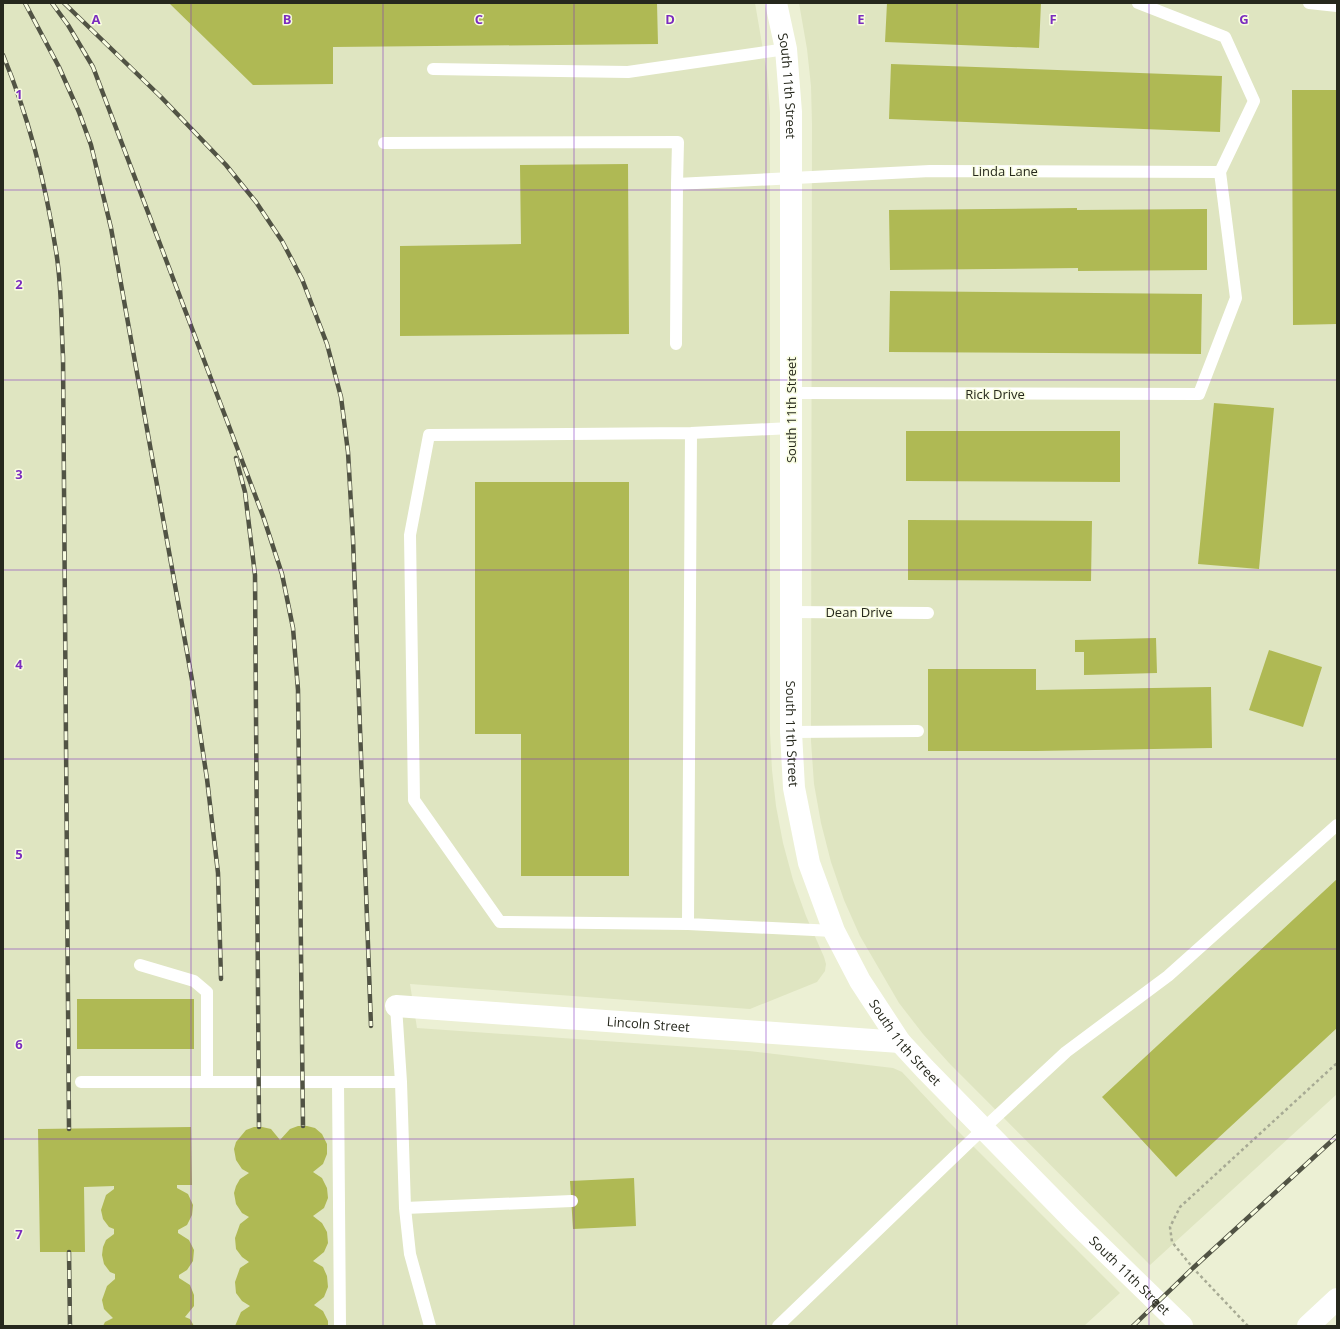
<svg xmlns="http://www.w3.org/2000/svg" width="1340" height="1329" font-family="'Open Sans',sans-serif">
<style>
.built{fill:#dfe5c1}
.building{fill:#afb954}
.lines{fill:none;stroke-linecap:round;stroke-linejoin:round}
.path{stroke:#a7aa94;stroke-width:2.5;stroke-dasharray:3 3;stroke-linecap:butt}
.service{stroke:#fff;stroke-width:12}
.minor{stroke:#fff;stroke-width:22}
.rail-casing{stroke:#515344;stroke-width:4.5}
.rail{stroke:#f9fde1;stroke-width:3;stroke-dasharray:9;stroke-linecap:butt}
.grid{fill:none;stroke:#7b2cbf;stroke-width:1;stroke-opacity:0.55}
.labels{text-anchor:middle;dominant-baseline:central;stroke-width:3;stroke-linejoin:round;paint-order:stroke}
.street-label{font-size:13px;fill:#26281d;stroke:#f9fde1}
.grid-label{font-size:13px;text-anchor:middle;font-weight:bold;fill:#7b2cbf;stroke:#f9fde1;stroke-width:3;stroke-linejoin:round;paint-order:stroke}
</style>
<rect width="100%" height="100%" fill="#ecf0d4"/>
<path class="built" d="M3 3H755L767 73 770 110V733L772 770 776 806 783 843 793 880 806 916 824 957 826 964 825 971 817 982 750 1009 410 984 417 1028 749 1051 893 1068 902 1072 945 1118 1120 1293 1084 1326H3Z
M799 3H1337V1094L1150 1265 949 1063 923 1034 899 1003 860 936 844 900 831 862 821 823 814 784 811 741 812 124 811 86 807 49Z"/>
<path class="building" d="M169 3H657L658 44 333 47V84L253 85Z
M887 3H1041L1039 48 885 42Z
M891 64 1222 76 1220 132 889 119Z
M1292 90H1336L1337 324 1293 325Z
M628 164 629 334 400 336V246L521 244 520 165Z
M1077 208V210L1207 209V270L1078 271V268L890 270 889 210Z
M890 291 1202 294 1201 354 889 352Z
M1214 403 1274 408 1259 569 1198 564Z
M906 431H1120V482L906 481Z
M475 482H629V876H521V734H475Z
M908 520 1092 521 1091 581 908 580Z
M1156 638 1157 673 1084 675V652H1075V640Z
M1269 650 1322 667 1303 727 1249 710Z
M928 669H1036V690L1211 687 1212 748 1036 751H928Z
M1337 879V1028L1176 1177 1102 1097Z
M77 999H194V1049H77Z
M298 1126H307L315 1128 322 1134 327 1144V1154L323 1164 313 1172 322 1178 327 1188 328 1198 324 1208 313 1216 322 1223 327 1232 328 1243 324 1252 313 1261 323 1267 327 1276 328 1287 324 1297 314 1305 323 1311 328 1321V1326H235L241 1312 250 1306 242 1301 236 1293 235 1282 240 1268 249 1262 242 1257 236 1249 235 1238 240 1224 249 1217 242 1213 236 1204 234 1193 236 1186 240 1179 249 1173 242 1169 236 1160 234 1149 236 1142 246 1130 254 1127H262L271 1129 280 1140 290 1129Z
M191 1127 192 1185H177V1188L188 1194 193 1205 192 1215 187 1225 178 1230V1233L189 1240 194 1250 193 1261 187 1270 179 1275V1278L190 1285 194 1295V1306L185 1317 190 1319 194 1326H103L105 1322 113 1318 104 1309 102 1300 107 1286 115 1279V1274L110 1272 104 1264 102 1255 103 1247 106 1240 114 1234V1229L109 1227 103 1219 101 1210 106 1195 114 1189V1186L84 1187 85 1252H40L38 1129Z
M634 1178 636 1226 573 1229 570 1181Z"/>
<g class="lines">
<path class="path" d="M1248 1326 1193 1268 1172 1242 1170 1227 1180 1207 1337 1063"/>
<path class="service" d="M1309 3 1337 6
M433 69 628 72 786 49
M384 143 678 142 677 184 930 171 1220 172
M676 344 677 184
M791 393 1199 394 1236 298 1220 172 1254 101 1225 37 1138 3
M691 433 688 924 500 922 414 800 410 535 429 435 691 433 791 428
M790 612 928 613
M791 732 918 731
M688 924 834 931
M140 965 194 981 207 992V1082
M81 1082H401L396 1006
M338 1082 340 1326
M401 1082 405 1208 410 1254 430 1326
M405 1208 572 1201
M778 1326 983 1129 1066 1052 1168 976 1337 825"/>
<g class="minor">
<path id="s1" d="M776 3 786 49 791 112V732L794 788 809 863 834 931 860 981 900 1042 925 1069 1073 1220 1182 1326"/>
<path id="s2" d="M396 1006 900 1042"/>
<path d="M1308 1326 1337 1299"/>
</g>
<defs>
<path id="rail" d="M25 3 59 67 79 112 91 145 111 228 192 680 207 779 218 873 221 979
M52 3 68 25 93 67 263 516 282 574 293 628 298 690 303 1126
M64 3 161 97 226 165 256 202 282 241 302 279 327 344 341 397 348 452 353 539 371 1026
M3 55C28 115 46 186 56 251 62 286 61 322 63 357L69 1129
M236 458 245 492 255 575 259 1127
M69 1252 70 1326
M1133 1326 1193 1268 1337 1136"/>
</defs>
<use href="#rail" class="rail-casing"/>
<use href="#rail" class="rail"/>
</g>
<path class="grid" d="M191 3V1326M383 3V1326M574 3V1326M766 3V1326M957 3V1326M1149 3V1326M3 190H1337M3 380H1337M3 570H1337M3 759H1337M3 949H1337M3 1139H1337"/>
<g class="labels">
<g class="street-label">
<text stroke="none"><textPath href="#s1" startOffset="84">South 11th Street</textPath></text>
<text x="1005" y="171">Linda Lane</text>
<text x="995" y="394">Rick Drive</text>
<text transform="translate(791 410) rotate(-90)">South 11th Street</text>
<text x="859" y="612">Dean Drive</text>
<text stroke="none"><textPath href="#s1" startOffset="732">South 11th Street</textPath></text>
<text stroke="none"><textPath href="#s2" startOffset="253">Lincoln Street</textPath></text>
<text stroke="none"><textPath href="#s1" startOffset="1068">South 11th Street</textPath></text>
<text stroke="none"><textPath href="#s1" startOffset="1392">South 11th Street</textPath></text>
</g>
</g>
<g class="grid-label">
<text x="96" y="24">A</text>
<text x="287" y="24">B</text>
<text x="479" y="24">C</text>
<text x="670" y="24">D</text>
<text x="861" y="24">E</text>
<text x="1053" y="24">F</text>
<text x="1244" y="24">G</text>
<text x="19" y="99">1</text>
<text x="19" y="289">2</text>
<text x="19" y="479">3</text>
<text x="19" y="669">4</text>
<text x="19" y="859">5</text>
<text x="19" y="1049">6</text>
<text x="19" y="1239">7</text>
</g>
<rect width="1340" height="1329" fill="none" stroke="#26281d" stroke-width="8"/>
</svg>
